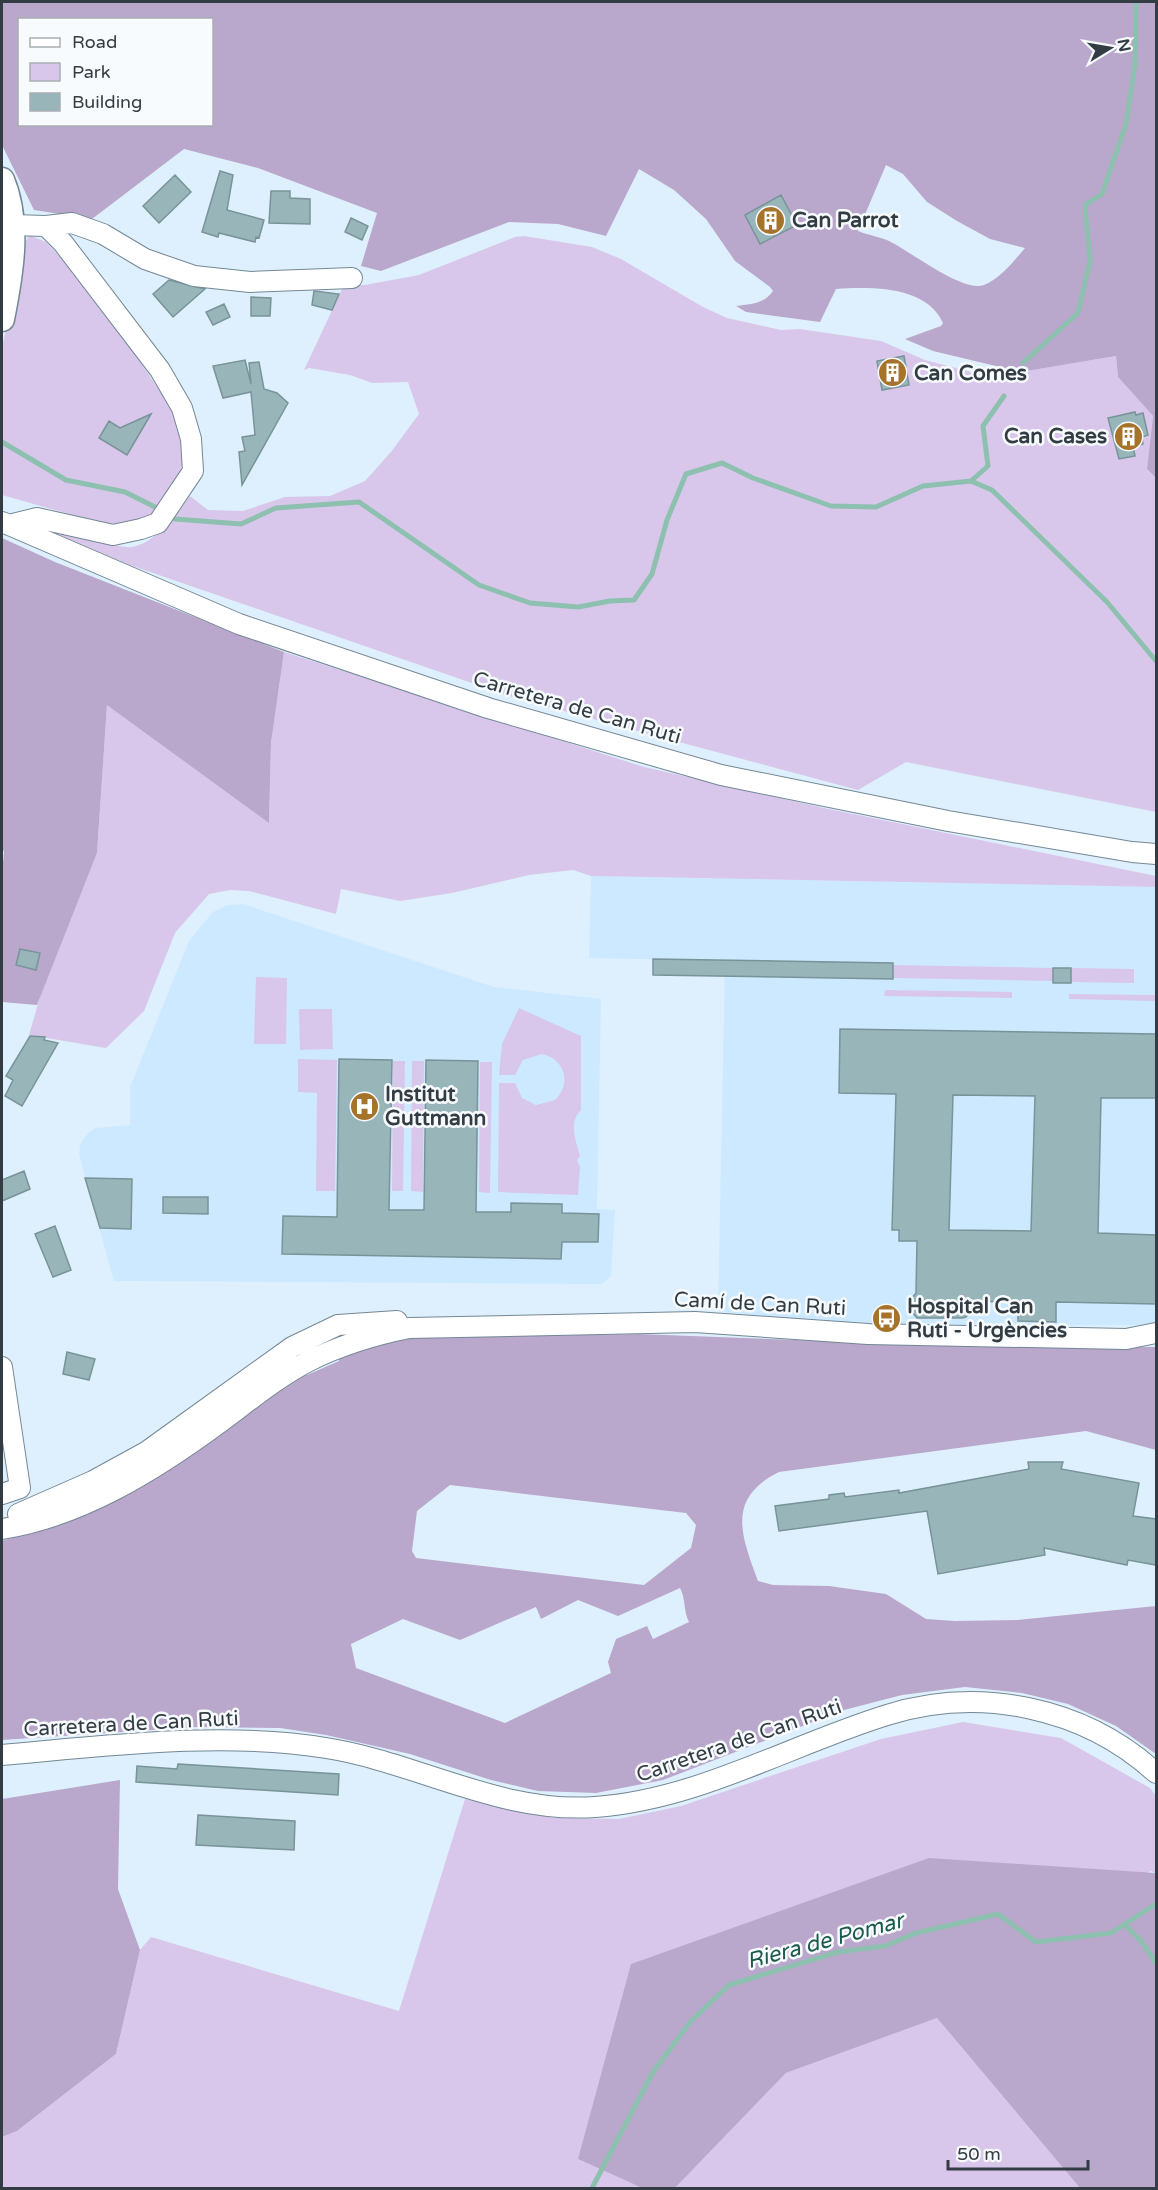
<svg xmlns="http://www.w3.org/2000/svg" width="1158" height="2190" font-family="'Varela Round',sans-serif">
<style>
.built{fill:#cde9ff}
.green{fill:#d8c7ea}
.forest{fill:#baa7cc;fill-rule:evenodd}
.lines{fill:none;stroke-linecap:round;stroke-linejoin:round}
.stream{stroke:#8ec0b0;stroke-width:5}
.building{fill:#98b5b9;stroke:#789498;stroke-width:1.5;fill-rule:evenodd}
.minor-casing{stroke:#738795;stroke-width:22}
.tertiary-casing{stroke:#738795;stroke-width:27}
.minor{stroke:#fff;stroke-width:20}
.tertiary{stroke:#fff;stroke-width:24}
.labels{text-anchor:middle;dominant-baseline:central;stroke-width:5;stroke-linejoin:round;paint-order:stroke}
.poi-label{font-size:21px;font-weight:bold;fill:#333c42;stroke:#f7fbfe;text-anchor:start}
.street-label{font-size:21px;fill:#333c42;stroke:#f7fbfe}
.water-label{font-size:22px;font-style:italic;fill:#1a5a4a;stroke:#f7fbfe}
</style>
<rect width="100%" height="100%" fill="#def0fd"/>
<path class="built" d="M591 876 1156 887V1325L841 1326 718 1311 725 961 589 958Z
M243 904 494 987 601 999 597 1209 615 1210 611 1276 602 1284 114 1281 79 1155 80 1145 88 1133 96 1128 130 1125V1087L189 941 213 912 228 905Z"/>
<path class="green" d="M29 235 46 242 88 286 162 394 181 427 186 451 180 472 172 496 153 522 122 529 2 495V347L12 306 21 252Z
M524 236 592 247 621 259 703 307 727 318 781 330 800 329 881 341 925 360 1006 381 1021 372 1116 356 1118 377 1153 416 1147 469 1156 478V812L906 762 858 790 515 698 127 564 50 531C65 534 121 549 132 547 156 543 177 514 190 496L208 510 243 511 285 497 330 496 365 481 391 452 419 414 408 382 372 383 350 375 309 368 304 370 344 285H365L419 275 515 237Z
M284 652 644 767 824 808 1156 876V887L591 876 573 870 529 875 452 893 400 901 341 889 336 914 249 891 230 890 209 894 175 933 144 1011 106 1048 29 1035 42 990 97 853 107 704 269 822 271 743Z
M893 965 1053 968V981L893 978Z
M1071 968 1134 969V983L1071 982Z
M256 977 287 978 286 1044H254Z
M885 990 1012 992V998L884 996Z
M1069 994 1156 995V1001L1069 999Z
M519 1008 581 1036V1110C568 1122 576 1141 580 1156L577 1160 580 1167 578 1195 498 1192 499 1083H515L522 1098 536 1105 555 1100C572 1083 565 1059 542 1054L523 1060 515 1075H499L502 1044Z
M299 1009H332L333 1049 300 1050Z
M298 1059 337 1060 335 1191H316L317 1093 298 1092Z
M393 1061H405L403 1191H392Z
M412 1061H424L423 1192 411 1191Z
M480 1062H492L490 1193 479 1192Z
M963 1722 1061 1738 1150 1788 1156 1796V1873L1151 1871 578 2159 642 2188H2V2137L17 2131 116 2054 140 1950 151 1937 399 2011 465 1799 553 1818 619 1819 681 1806 881 1739Z
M937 2018 1080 2188H675L786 2073Z"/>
<path class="forest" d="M2 2H1156V478L1147 469 1153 416 1118 377 1116 356 1021 372 933 351 905 339 941 326 943 323C926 285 870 287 836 289L820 322 746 312 736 306C751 304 764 304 773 291L770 287 735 261 706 219 674 190 639 169 606 236 558 224 509 222 381 271 361 266 377 213 258 168 184 149 92 219 34 210 2 145ZM20 20H212V124H20ZM886 165 903 174 927 202 957 221 990 239 1025 248C1014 261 1000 279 984 285 963 293 910 251 889 241 880 237 868 235 858 231Z
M2 538 55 562 284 652 271 743 269 823 107 705 97 853 37 1005 2 1002V873L4 852 2 848Z
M638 1334 852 1342 1156 1347V1450L1086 1431 779 1472C726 1498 741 1535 758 1581L773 1585 829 1586 886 1594 926 1619 955 1621 1017 1620 1156 1606V1754L1116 1726 1068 1704 1022 1693 965 1687 902 1695 844 1710 663 1780 596 1793 538 1791 491 1780 410 1754 326 1735 280 1728 197 1727 2 1740V1541L24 1534 300 1372 307 1375 339 1361 338 1355 394 1338ZM450 1485 686 1513 696 1525 691 1548 644 1585 416 1558 412 1551 417 1511ZM680 1588C686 1599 683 1610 689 1622L653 1639 647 1626 616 1639 608 1662 611 1673 505 1723 356 1668 351 1644 403 1619 460 1640 536 1607 541 1619 578 1600 618 1616Z
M120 1780 118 1889 140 1950 116 2054 17 2131 2 2137V1799Z
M929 1858 1156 1873V2188H1080L937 2018 786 2073 675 2188H642L578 2159 631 1964Z"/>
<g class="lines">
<path class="stream" d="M1023 363 1078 313 1090 261 1085 205 1102 194 1126 124 1135 65 1136 2
M2 442 66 480 125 492 161 510
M971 481 988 466 983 426 1004 396
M169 515 175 519 241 524 276 508 359 502 479 585 530 603 578 607 610 601 634 600 652 574 667 520 686 474 722 463 753 478 831 506 876 507 923 486 971 481 992 490 1107 602 1156 661
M1125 1925 1141 1941 1156 1963
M592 2188 653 2072 691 2021 729 1985 838 1952 885 1946 916 1933 998 1914 1036 1942 1111 1933 1156 1904"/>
</g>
<path class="building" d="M220 171 233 175 227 210 264 220 259 238 256 237 255 242 219 233 218 237 202 232Z
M175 175 191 192 159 223 143 206Z
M271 191H290V198L310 199V224L269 223Z
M781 195 797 225 760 244 745 215Z
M351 218 368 226 362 240 345 232Z
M169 280 205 289 173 317 153 294Z
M314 291 339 294 332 310 312 305Z
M251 297 271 298 270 316H251Z
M224 304 230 317 213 325 206 312Z
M904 356 909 385 882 390 877 361Z
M245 360 251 384 249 363 259 362 264 389 277 393 288 403 242 485 239 452 245 451 242 437 255 435 251 392 223 398 213 366Z
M1135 412 1136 415 1143 413 1148 435 1142 437 1143 444 1133 447 1135 456 1119 459 1108 418Z
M151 414 127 455 99 438 109 421 120 428Z
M20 949 40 953 36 970 16 965Z
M653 959 893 963V979L653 975Z
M1053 968H1071V983H1053Z
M840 1029 1156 1034V1098H1101L1098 1233 1156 1235V1304L1056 1302V1322L1018 1321V1301L977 1302 966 1317 962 1318H917L911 1311V1299L916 1293 917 1241H899V1230H892L896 1094 839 1093ZM953 1095 1035 1096 1031 1231 949 1230Z
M30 1036 45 1037 44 1040 58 1043 22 1106 5 1096 13 1080 6 1076Z
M339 1059 392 1060 389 1210H424L426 1060 478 1061 476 1212H511V1203L562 1204V1213L599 1214 598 1242H562L561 1259 282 1254 283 1216 337 1217Z
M24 1171 30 1189 2 1201V1180Z
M85 1178 132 1179 131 1229 100 1228Z
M163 1197H208V1214L163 1213Z
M55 1226 71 1270 53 1277 35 1234Z
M67 1352 95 1359 89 1380 63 1374Z
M1028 1462H1063L1061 1469 1139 1483 1133 1516 1156 1519V1565L1128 1560 1127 1565 1044 1548 1045 1555 938 1574 927 1511 779 1531 775 1506 829 1499V1495L844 1493 845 1497 899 1490V1493L1029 1469Z
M178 1764 339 1774 338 1795 136 1782 137 1766 177 1769Z
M198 1815 295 1821 294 1850 196 1845Z"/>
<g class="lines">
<defs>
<path id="minor" d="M12 225 46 226 72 223 103 234 145 259 194 276 250 282 352 278
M2 522 239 624 488 708 721 775 948 821 1132 852 1156 854
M9 525 37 518 113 535 141 529 158 523 193 471 191 439 182 408 160 370 63 243 46 226
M2 1367 20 1488 2 1494
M18 1514 93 1481 146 1452 292 1347 338 1325 397 1321
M2 1529C82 1516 154 1471 218 1424 248 1402 276 1378 309 1361 341 1345 374 1335 409 1328L695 1322 868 1334 1126 1339 1156 1333
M2 1755C105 1746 223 1731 326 1748 416 1762 501 1814 595 1807 697 1800 790 1745 887 1715 980 1686 1084 1707 1156 1773"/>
<path id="tertiary" d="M2 180C20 223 11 274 2 319"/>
</defs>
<use href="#minor" class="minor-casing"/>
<use href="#tertiary" class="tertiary-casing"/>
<use href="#minor" class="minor"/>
<use href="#tertiary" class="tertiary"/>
</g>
<defs>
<symbol id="building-disc" viewBox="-11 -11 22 22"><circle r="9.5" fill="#a6732b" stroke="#f7fbfe"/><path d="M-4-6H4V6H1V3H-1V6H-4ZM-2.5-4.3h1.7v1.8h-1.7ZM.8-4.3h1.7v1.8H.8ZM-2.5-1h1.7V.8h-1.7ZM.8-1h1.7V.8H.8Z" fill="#fff"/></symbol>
<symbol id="hospital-disc" viewBox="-11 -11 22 22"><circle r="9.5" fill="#a6732b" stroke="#f7fbfe"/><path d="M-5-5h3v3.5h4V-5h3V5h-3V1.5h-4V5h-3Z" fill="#fff"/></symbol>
<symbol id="bus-disc" viewBox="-11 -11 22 22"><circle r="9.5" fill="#a6732b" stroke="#f7fbfe"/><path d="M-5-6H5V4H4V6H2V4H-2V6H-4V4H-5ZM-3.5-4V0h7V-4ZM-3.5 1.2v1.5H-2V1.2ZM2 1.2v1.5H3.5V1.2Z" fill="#fff"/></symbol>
</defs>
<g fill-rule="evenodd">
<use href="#building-disc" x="754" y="204" width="33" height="33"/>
<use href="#building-disc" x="876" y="356" width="33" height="33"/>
<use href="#building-disc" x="1112" y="420" width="33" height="33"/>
<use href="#hospital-disc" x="348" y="1090" width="33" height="33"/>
<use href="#bus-disc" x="870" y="1302" width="33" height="33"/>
</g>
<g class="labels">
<g class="poi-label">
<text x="792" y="220">Can Parrot</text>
<text x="914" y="373">Can Comes</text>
<text x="1107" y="436" text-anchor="end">Can Cases</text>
<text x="385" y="1094">Institut<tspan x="385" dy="24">Guttmann</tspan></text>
<text x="907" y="1306">Hospital Can<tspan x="907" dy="24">Ruti - Urgències</tspan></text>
</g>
<g class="street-label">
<text transform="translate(577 708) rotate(16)">Carretera de Can Ruti</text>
<text transform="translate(760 1304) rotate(3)">Camí de Can Ruti</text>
<text transform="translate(131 1724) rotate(-3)">Carretera de Can Ruti</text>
<text transform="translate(739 1741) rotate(-19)">Carretera de Can Ruti</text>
</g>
<g class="water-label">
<text transform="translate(825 1941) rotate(-15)">Riera de Pomar</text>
</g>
</g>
<rect width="1158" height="2190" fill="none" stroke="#333c42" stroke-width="6"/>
<rect x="18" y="18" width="195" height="108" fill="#f7fbfe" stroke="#a9afb3" stroke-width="1.5"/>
<rect x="30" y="38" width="30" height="9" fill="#ffffff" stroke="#a9afb3" stroke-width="1.5"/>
<text x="72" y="48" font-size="18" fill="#333c42">Road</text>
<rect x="30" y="63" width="30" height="18" fill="#d8c7ea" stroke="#a9afb3" stroke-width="1.5"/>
<text x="72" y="78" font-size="18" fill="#333c42">Park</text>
<rect x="30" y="93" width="30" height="18" fill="#98b5b9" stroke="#a9afb3" stroke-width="1.5"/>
<text x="72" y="108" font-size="18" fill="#333c42">Building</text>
<g transform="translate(1110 48) rotate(79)" stroke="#f7fbfe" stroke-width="4.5" paint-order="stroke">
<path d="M0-4.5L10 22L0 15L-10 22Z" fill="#333c42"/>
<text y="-9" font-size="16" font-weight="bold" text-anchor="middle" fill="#333c42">N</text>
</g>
<path d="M948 2160v9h140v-9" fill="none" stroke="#333c42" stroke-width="3"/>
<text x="957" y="2160" font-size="18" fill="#333c42" stroke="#f7fbfe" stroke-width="4.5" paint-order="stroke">50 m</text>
</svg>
